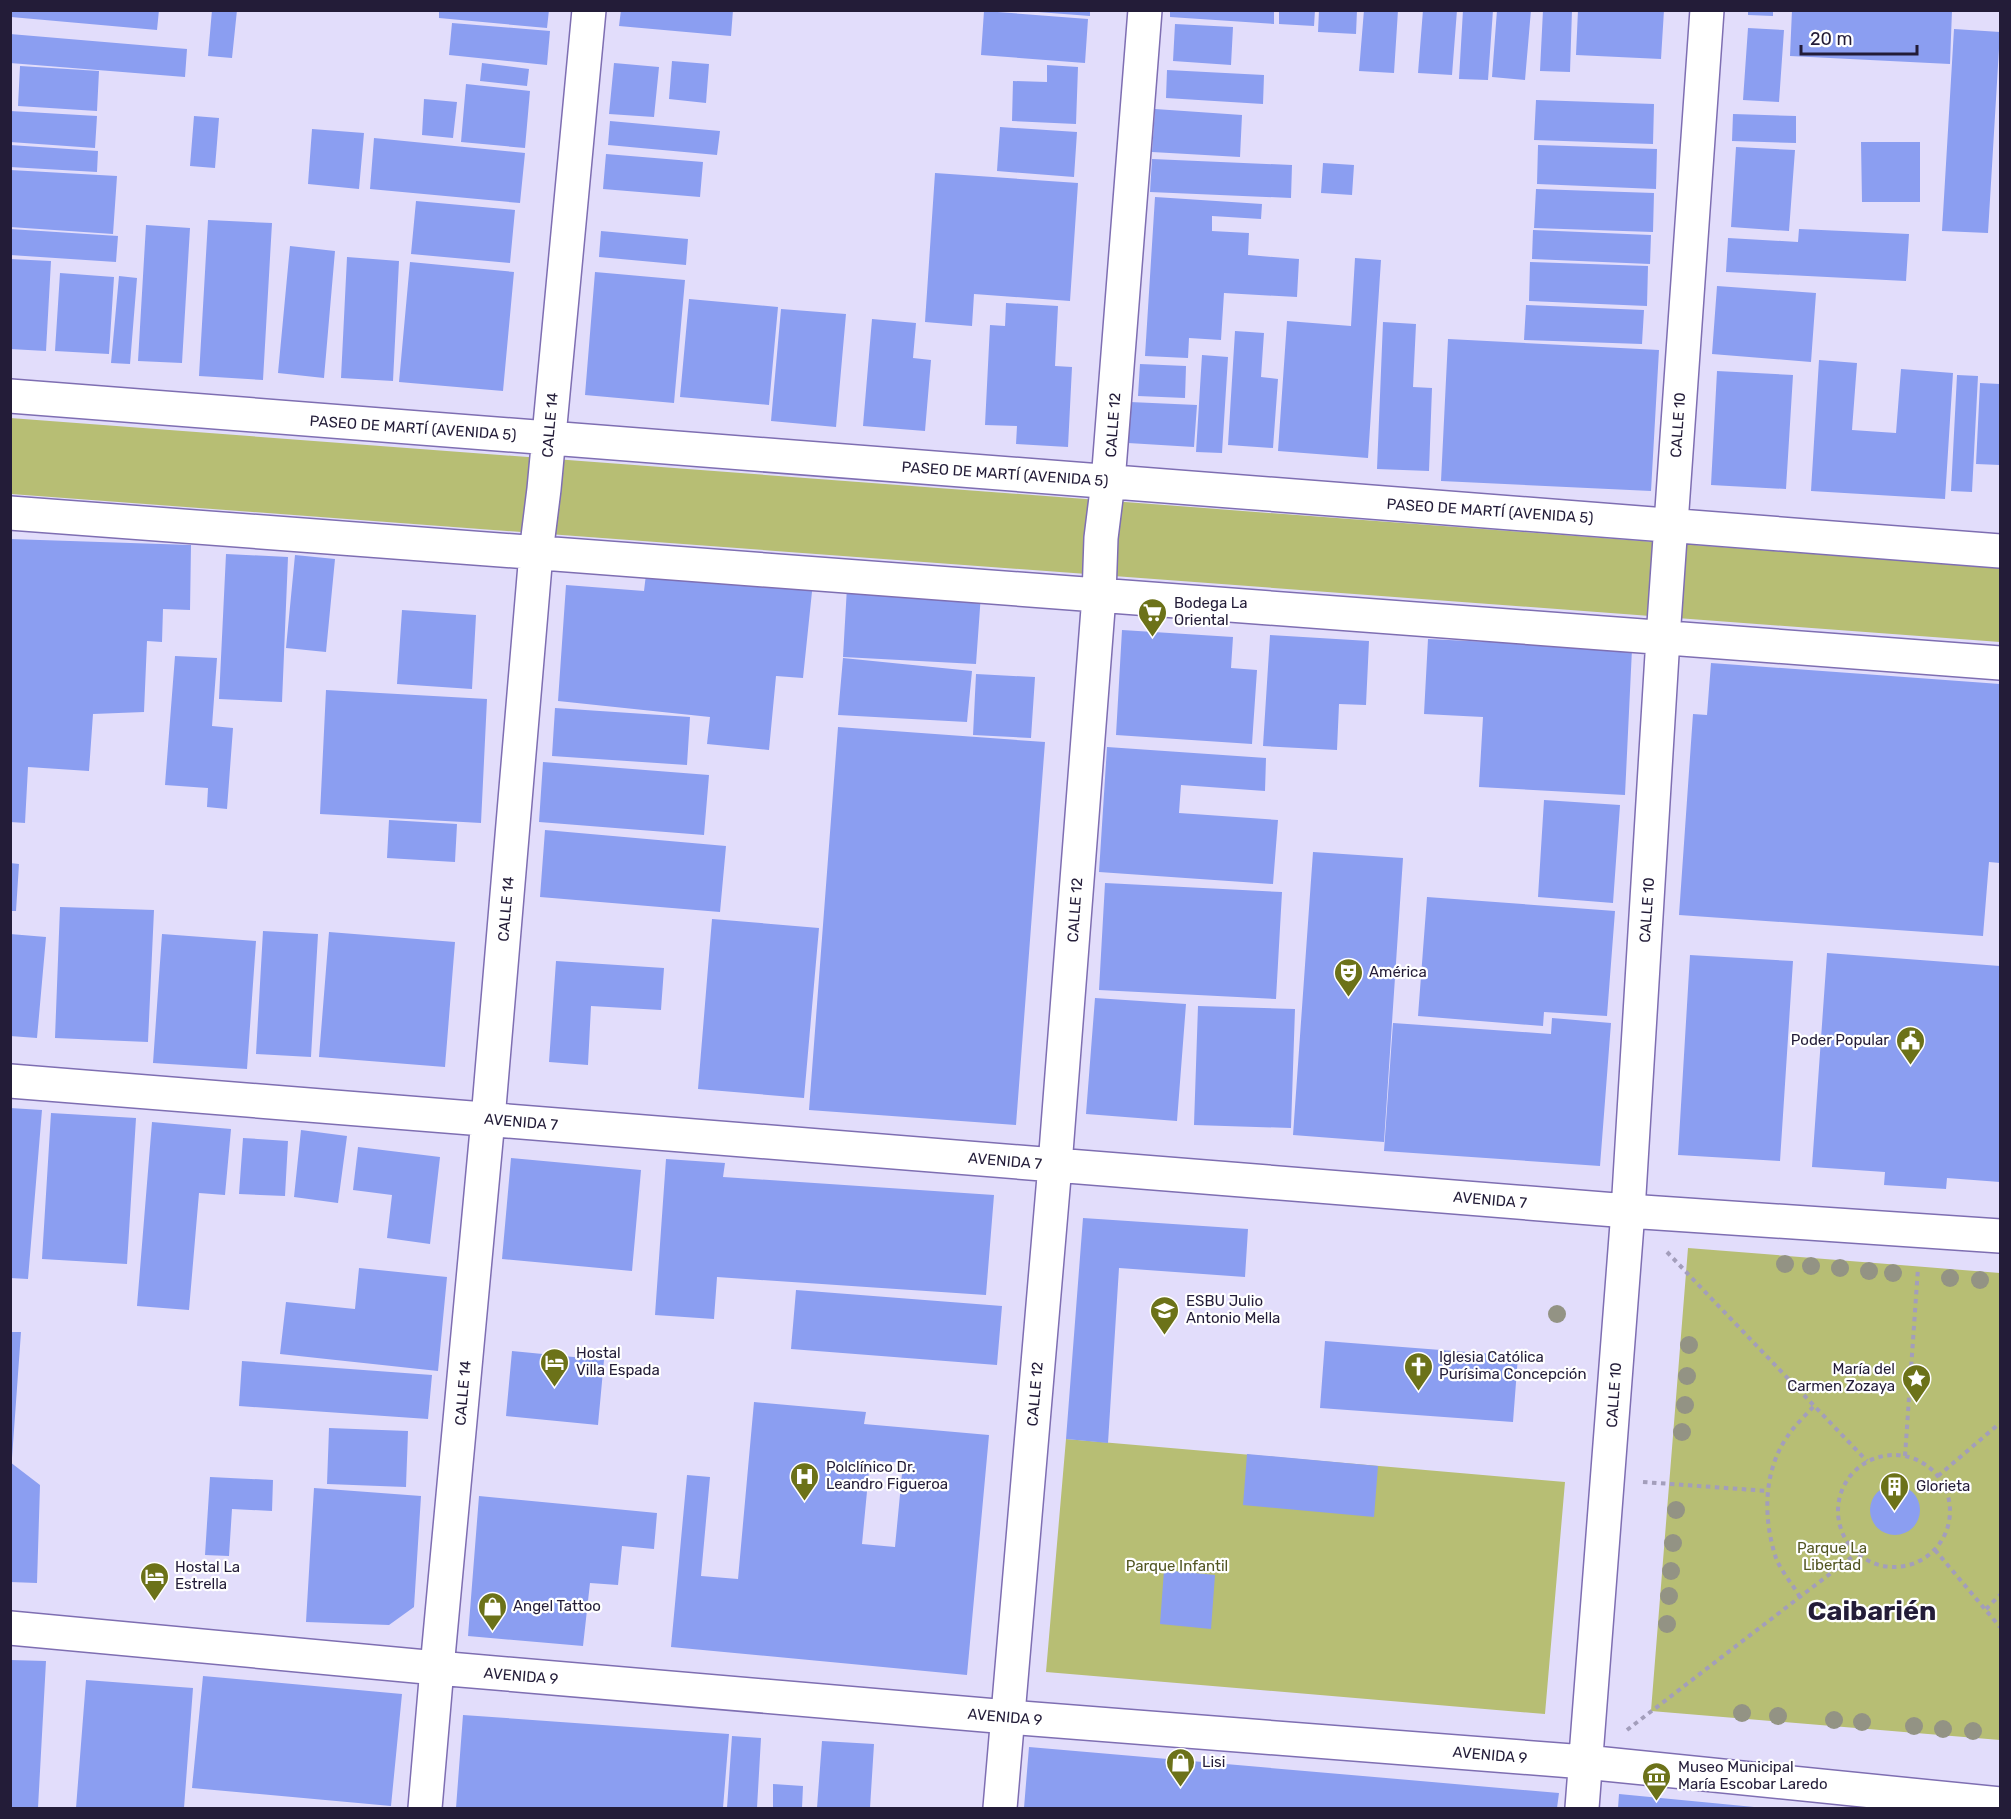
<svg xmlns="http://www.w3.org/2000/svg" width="2011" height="1819" font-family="Rubik,sans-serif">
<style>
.green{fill:#b7be74}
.building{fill:#8b9ef1;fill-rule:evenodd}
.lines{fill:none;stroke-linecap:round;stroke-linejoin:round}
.street-casing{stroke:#7e6eb2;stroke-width:36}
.secondary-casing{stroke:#7e6eb2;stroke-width:36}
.path{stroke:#a39ebb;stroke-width:4;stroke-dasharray:4.5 4.5;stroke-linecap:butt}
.street{stroke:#fff;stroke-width:33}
.secondary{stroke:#fff;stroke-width:33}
.tree{fill:#939384}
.labels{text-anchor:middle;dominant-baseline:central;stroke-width:4.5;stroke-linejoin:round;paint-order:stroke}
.street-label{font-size:15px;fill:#231c38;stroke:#fff}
.poi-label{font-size:15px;fill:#231c38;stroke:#fff;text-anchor:start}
.park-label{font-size:15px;fill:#525622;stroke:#fff}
.town-label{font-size:27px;font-weight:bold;fill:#231c38;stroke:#fff}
</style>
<rect width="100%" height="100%" fill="#e2ddfb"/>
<path class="green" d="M10 418 2000 568V642L11 494Z
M1688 1248 2000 1273V1740L1651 1711Z
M1066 1439 1565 1482 1545 1714 1046 1672Z"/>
<path class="building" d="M12 10H159L157 30 11 17Z
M212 10H237L232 58 208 56Z
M439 10H549L547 28 439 18Z
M621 10H733L731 36 619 26Z
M1038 10H1090V16L1038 12Z
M1170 10H1274V24L1170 17Z
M1279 10H1315L1314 26 1279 24Z
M1319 10H1357L1356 34 1318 32Z
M1364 10H1398L1394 73 1359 71Z
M1423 10H1457L1452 75 1418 73Z
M1463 10H1493L1488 80 1459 79Z
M1497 10H1531L1525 80 1492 77Z
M1543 10H1572L1570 72 1540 71Z
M1578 10H1664L1661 59 1576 55Z
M1748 10H1773V16L1748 15Z
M1792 10H1952L1950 64 1790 56Z
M984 11 1088 19 1085 63 981 55Z
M452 23 550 31 547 65 449 55Z
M1175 24 1233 27 1231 65 1173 61Z
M1748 28 1784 30 1779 102 1743 100Z
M1954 29 2000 32 1988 233 1942 231Z
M10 34 187 49 185 77 10 63Z
M672 61 709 64 706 103 669 99Z
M482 63 529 69 527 86 480 81Z
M614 63 659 67 654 117 609 114Z
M1047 65 1078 67 1076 124 1012 121 1013 81 1047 82Z
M20 66 99 71 97 111 18 106Z
M1167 70 1264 75 1263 104 1166 98Z
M466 84 530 91 525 148 461 142Z
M424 99 457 102 453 138 422 135Z
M1536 100 1654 104 1653 144 1534 140Z
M1155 109 1242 115 1240 157 1152 152Z
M10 111 97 116 95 148 10 142Z
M1733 114 1796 116V143L1732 141Z
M194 116 219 118 215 168 190 166Z
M610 121 720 131 717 155 608 145Z
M1000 127 1077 132 1074 177 997 171Z
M312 129 364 133 359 189 308 184Z
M374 138 525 153 520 203 370 189Z
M1861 142H1920V202H1862Z
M10 145 98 151 97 172 10 167Z
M1538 145 1657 149 1656 189 1537 184Z
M1736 147 1795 150 1789 231 1731 227Z
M606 154 703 162 700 197 603 189Z
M1152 159 1292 165 1291 198 1150 192Z
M1323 163 1354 165 1352 195 1321 193Z
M10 170 117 176 113 234 10 227Z
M935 173 1078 183 1070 301 974 294 972 326 925 322Z
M1536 189 1654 193 1653 232 1534 228Z
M1155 197 1262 204 1261 219 1212 216V231L1249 233 1248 255 1299 259 1297 297 1224 293 1221 340 1189 338 1188 358 1145 356Z
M416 201 515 210 510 263 411 254Z
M208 220 272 223 263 380 199 376Z
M146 225 190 228 182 363 138 361Z
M10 229 118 236 116 262 10 255Z
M1799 229 1909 234 1906 281 1726 272 1728 238 1798 242Z
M1533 230 1651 235 1650 264 1532 259Z
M601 231 688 239 686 265 599 257Z
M290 246 335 251 324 378 278 373Z
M347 257 399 261 393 381 341 378Z
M1355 258 1381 260 1368 458 1278 451 1287 321 1351 326Z
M10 259 51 261 46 351 10 349Z
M410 262 514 272 503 391 399 382Z
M1530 262 1648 266 1647 306 1529 301Z
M595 272 685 280 674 403 585 395Z
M60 273 114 277 109 354 55 351Z
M119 276 137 278 130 364 111 363Z
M1717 286 1816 293 1811 362 1712 354Z
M689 299 778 307 769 405 680 397Z
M1006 303 1058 306 1055 366 1072 367 1068 447 1016 444 1017 426 985 425 990 325 1005 326Z
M1526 305 1644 310 1642 344 1524 340Z
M781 309 846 314 836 427 771 421Z
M872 319 916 323 913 358 931 360 925 431 863 426Z
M1383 322 1416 324 1413 387 1432 388 1429 471 1377 469Z
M1235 331 1264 333 1261 377 1278 379 1273 448 1228 445Z
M1448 339 1659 350 1651 491 1441 481Z
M1202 355 1228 357 1222 453 1196 452Z
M1819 360 1857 363 1852 430 1896 433 1901 369 1953 373 1945 499 1811 491Z
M1140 364 1186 366 1185 398 1138 396Z
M1717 371 1793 375 1786 489 1711 485Z
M1957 375 1978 376 1972 492 1951 491Z
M1980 383 2000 384V465L1976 464Z
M1130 402 1197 405 1194 447 1128 443Z
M10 539 191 545 190 610 163 609 162 642 147 641 144 712 93 714 89 771 28 767 25 823 10 822Z
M226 554 288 557 282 702 219 699Z
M295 555 335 559 326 652 286 648Z
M647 566 813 582 803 678 776 676 769 750 707 744 710 717 558 701 566 585 644 591Z
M847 587 981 594 976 664 843 657Z
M402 610 476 615 472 689 397 684Z
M1122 630 1233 637 1231 668 1257 670 1252 744 1116 735Z
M1270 635 1369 641 1366 705 1339 704 1337 750 1263 746Z
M1428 639 1632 649 1625 795 1479 787 1483 717 1424 714Z
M175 656 217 658 212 726 233 728 227 809 207 807 208 788 165 785Z
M843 658 972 671 967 722 838 715Z
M1711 663 2000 684V863L1989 862 1983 936 1679 915 1693 714 1707 715Z
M976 674 1035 677 1031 738 973 735Z
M326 690 487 699 481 823 320 814Z
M555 708 690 717 687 765 552 756Z
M838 727 1045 742 1016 1125 809 1110Z
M1107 747 1266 758 1265 791 1181 785 1179 813 1278 820 1273 884 1099 872Z
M543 762 709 775 704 835 539 822Z
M1544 800 1620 805 1613 903 1538 897Z
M389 820 457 824 455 862 387 858Z
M545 830 726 846 720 912 540 897Z
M1313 852 1403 858 1384 1142 1293 1135Z
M10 863 19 864 16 911H10Z
M1105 883 1282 892 1276 999 1099 990Z
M1427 897 1615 911 1607 1016 1544 1012 1543 1026 1418 1016Z
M60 907 154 910 148 1042 55 1038Z
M712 919 819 928 804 1098 698 1089Z
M263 931 318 934 311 1057 256 1054Z
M329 932 455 942 445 1067 319 1057Z
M10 934 46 937 37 1038 10 1036Z
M162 934 256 941 247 1069 153 1063Z
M1827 953 2000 966V1182L1947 1178 1946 1189 1884 1185 1885 1172 1812 1167Z
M1690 955 1793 961 1780 1161 1678 1155Z
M556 961 664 968 661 1010 591 1006 588 1065 549 1062Z
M1095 998 1186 1004 1177 1121 1086 1114Z
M1198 1006 1295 1009 1291 1128 1194 1125Z
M1552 1018 1611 1023 1600 1166 1384 1151 1393 1023 1551 1034Z
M10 1108 42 1110 28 1279 10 1278Z
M51 1113 136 1118 127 1264 42 1259Z
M152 1122 231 1129 225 1195 199 1193 189 1310 137 1306Z
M301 1130 347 1136 338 1203 294 1197Z
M243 1138 288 1141 285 1196 239 1194Z
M358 1147 440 1157 430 1244 387 1238 392 1195 353 1190Z
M511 1158 641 1170 632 1271 502 1259Z
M666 1159 725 1163 723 1177 994 1195 986 1295 717 1277 714 1319 655 1315Z
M1083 1218 1248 1229 1245 1277 1119 1268 1108 1443 1066 1439Z
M359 1268 447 1277 438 1371 280 1354 286 1302 355 1309Z
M796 1290 1002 1306 997 1365 791 1349Z
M10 1332H21L12 1458H10Z
M1325 1341 1518 1356 1513 1422 1320 1408Z
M512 1351 604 1360 598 1425 506 1416Z
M242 1361 432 1375 428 1419 239 1406Z
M754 1402 866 1412 864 1424 989 1435 967 1675 671 1647 687 1475 710 1477 701 1576 738 1579ZM870 1460 903 1463 895 1547 862 1544Z
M329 1428 408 1431 406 1487 327 1484Z
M1247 1454 1378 1466 1374 1517 1243 1505Z
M10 1462 40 1485 37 1583 10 1582Z
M210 1477 273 1480 272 1511 232 1509 229 1556 205 1555Z
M1870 1510a25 25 0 1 1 50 0a25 25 0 1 1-50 0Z
M314 1488 421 1496 414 1607 389 1625 306 1622Z
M479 1496 657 1513 654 1549 622 1546 618 1585 590 1583 583 1646 468 1636Z
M1164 1570 1215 1575 1211 1629 1160 1624Z
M10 1660 46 1661 38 1808H10Z
M203 1676 402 1694 391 1806 192 1788Z
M86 1680 193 1688 184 1808H76Z
M463 1715 729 1734 723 1808H456Z
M732 1736 761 1738 757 1808H727Z
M822 1741 874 1744 870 1808H817Z
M1029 1747 1559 1793 1557 1808H1024Z
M773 1784 803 1786 802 1808H773Z
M1619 1794 1754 1807 1753 1808H1618Z"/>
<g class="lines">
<defs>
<path id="street" d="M10 396 2000 551
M10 513 2000 663
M10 1081 1628 1211 1663 638 1707 10
M437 1668 488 1119 536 553 544 489 589 10
M1000 1808 1055 1165 1099 596 1101 538 1108 482 1145 10"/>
<path id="secondary" d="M10 1628 437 1668 1008 1717 1585 1762 2000 1804
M425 1808 437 1668
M1582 1808 1628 1211 2000 1236"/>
</defs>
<use href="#street" class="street-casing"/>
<use href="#secondary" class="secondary-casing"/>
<path class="path" d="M1667 1252 1867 1461
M1838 1511a56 56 0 1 1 112 0a56 56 0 1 1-112 0Z
M1905 1456 1918 1268
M1938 1476 2000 1423
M1643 1482 1768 1491
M1935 1550 2000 1627
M1800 1597C1793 1585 1781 1571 1776 1558 1763 1519 1763 1472 1787 1437 1794 1426 1805 1416 1814 1406
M1986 1609 2000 1595
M1627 1730 1857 1553"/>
<use href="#street" class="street"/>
<use href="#secondary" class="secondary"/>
</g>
<g class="tree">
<circle cx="1785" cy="1264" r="9"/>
<circle cx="1811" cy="1266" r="9"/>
<circle cx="1840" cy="1268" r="9"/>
<circle cx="1869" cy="1271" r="9"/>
<circle cx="1893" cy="1273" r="9"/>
<circle cx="1950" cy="1278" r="9"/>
<circle cx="1980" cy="1280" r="9"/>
<circle cx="1557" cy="1314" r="9"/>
<circle cx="1689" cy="1345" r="9"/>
<circle cx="1687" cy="1376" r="9"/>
<circle cx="1685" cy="1405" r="9"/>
<circle cx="1682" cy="1432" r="9"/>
<circle cx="1676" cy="1510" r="9"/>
<circle cx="1673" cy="1543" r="9"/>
<circle cx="1671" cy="1571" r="9"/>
<circle cx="1669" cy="1596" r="9"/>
<circle cx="1667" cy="1624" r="9"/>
<circle cx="1742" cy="1713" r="9"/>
<circle cx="1778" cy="1716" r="9"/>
<circle cx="1834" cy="1720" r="9"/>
<circle cx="1862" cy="1722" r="9"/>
<circle cx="1914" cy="1726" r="9"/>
<circle cx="1943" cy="1729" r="9"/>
<circle cx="1973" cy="1731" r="9"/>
</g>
<defs>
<symbol id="supermarket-pin" viewBox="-11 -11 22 30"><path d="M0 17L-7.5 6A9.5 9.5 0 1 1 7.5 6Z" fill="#6c7219" stroke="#fff"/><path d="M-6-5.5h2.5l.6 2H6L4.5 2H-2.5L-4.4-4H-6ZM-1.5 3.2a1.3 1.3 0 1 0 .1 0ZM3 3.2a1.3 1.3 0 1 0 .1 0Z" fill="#fff"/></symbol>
<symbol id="theatre-pin" viewBox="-11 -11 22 30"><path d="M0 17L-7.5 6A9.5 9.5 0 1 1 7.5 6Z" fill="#6c7219" stroke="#fff"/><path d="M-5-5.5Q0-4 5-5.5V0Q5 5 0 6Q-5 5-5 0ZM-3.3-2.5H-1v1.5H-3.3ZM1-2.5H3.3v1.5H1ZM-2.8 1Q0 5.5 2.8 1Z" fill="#fff"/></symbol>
<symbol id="civic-pin" viewBox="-11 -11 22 30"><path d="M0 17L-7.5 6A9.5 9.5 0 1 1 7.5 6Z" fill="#6c7219" stroke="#fff"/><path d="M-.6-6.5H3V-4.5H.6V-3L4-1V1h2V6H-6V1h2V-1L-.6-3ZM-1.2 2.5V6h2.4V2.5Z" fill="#fff"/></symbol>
<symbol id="school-pin" viewBox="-11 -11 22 30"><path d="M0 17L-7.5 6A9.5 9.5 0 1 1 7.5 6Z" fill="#6c7219" stroke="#fff"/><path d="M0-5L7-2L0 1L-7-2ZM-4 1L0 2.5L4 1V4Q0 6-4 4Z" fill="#fff"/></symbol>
<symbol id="hotel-pin" viewBox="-11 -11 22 30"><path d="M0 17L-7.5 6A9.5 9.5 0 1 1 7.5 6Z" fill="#6c7219" stroke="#fff"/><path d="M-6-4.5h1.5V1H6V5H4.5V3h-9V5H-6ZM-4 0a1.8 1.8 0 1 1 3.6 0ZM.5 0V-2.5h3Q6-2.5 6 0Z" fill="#fff"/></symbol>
<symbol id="church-pin" viewBox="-11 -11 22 30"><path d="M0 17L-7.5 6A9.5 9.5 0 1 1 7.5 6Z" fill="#6c7219" stroke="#fff"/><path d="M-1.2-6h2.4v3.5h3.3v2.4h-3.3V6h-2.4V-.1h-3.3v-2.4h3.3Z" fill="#fff"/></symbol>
<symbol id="sight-pin" viewBox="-11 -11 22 30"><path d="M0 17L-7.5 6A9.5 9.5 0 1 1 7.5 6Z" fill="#6c7219" stroke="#fff"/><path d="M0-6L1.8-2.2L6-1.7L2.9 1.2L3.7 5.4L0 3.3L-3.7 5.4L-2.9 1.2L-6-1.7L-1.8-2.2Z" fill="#fff"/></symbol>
<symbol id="hospital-pin" viewBox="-11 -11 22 30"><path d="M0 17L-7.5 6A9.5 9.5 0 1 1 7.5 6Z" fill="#6c7219" stroke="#fff"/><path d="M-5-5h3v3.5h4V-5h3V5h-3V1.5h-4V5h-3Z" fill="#fff"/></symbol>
<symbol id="building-pin" viewBox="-11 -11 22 30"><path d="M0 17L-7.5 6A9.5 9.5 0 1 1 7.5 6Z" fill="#6c7219" stroke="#fff"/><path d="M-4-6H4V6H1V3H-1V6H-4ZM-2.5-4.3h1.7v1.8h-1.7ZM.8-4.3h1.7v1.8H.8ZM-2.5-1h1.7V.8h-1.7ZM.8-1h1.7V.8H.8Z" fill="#fff"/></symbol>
<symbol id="shop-pin" viewBox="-11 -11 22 30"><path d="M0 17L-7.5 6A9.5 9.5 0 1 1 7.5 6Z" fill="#6c7219" stroke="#fff"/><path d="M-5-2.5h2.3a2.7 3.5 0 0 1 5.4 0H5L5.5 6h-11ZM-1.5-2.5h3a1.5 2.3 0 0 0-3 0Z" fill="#fff"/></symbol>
<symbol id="museum-pin" viewBox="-11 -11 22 30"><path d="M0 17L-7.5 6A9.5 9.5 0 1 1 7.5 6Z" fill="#6c7219" stroke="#fff"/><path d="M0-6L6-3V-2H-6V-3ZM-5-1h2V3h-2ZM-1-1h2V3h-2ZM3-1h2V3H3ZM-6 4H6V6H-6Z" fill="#fff"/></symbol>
</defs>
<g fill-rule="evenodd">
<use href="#supermarket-pin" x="1136" y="596" width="33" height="45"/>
<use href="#theatre-pin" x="1332" y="956" width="33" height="45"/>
<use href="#civic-pin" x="1894" y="1024" width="33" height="45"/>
<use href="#school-pin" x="1148" y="1294" width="33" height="45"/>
<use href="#hotel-pin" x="538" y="1346" width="33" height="45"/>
<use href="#church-pin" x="1402" y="1350" width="33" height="45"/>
<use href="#sight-pin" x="1900" y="1362" width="33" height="45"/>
<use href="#hospital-pin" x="788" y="1460" width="33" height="45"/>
<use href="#building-pin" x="1878" y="1470" width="33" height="45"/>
<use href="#hotel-pin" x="138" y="1560" width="33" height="45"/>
<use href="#shop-pin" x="476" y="1590" width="33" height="45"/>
<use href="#shop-pin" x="1164" y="1746" width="33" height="45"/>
<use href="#museum-pin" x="1640" y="1760" width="33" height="45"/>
</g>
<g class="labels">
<g class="street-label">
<text transform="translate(550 425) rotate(-85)">CALLE 14</text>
<text transform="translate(1113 425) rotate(-86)">CALLE 12</text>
<text transform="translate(1678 425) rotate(-86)">CALLE 10</text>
<text transform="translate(413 428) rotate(4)">PASEO DE MARTÍ (AVENIDA 5)</text>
<text transform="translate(1005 474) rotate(4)">PASEO DE MARTÍ (AVENIDA 5)</text>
<text transform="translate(1490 511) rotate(4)">PASEO DE MARTÍ (AVENIDA 5)</text>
<text transform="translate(506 909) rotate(-85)">CALLE 14</text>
<text transform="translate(1075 910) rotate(-86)">CALLE 12</text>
<text transform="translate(1647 910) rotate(-86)">CALLE 10</text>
<text transform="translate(521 1122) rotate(5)">AVENIDA 7</text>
<text transform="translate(1005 1161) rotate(5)">AVENIDA 7</text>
<text transform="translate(1490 1200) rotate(5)">AVENIDA 7</text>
<text transform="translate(463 1393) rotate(-85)">CALLE 14</text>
<text transform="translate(1035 1394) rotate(-85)">CALLE 12</text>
<text transform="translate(1614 1395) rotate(-86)">CALLE 10</text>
<text transform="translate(521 1676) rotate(5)">AVENIDA 9</text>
<text transform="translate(1005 1717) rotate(5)">AVENIDA 9</text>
<text transform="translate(1490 1755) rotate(5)">AVENIDA 9</text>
</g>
<g class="poi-label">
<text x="1174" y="603">Bodega La<tspan x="1174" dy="17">Oriental</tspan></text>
<text x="1369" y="972">América</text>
<text x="1889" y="1040" text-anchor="end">Poder Popular</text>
<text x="1186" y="1301">ESBU Julio<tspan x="1186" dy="17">Antonio Mella</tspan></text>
<text x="576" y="1353">Hostal<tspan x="576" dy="17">Villa Espada</tspan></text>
<text x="1439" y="1357">Iglesia Católica<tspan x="1439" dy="17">Purísima Concepción</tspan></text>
<text x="1895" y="1369" text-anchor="end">María del<tspan x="1895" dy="17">Carmen Zozaya</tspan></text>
<text x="826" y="1467">Polclínico Dr.<tspan x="826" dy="17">Leandro Figueroa</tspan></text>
<text x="1916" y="1486">Glorieta</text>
<text x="175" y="1567">Hostal La<tspan x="175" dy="17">Estrella</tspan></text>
<text x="513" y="1606">Angel Tattoo</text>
<text x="1202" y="1762">Lisi</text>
<text x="1678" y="1767">Museo Municipal<tspan x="1678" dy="17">María Escobar Laredo</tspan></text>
</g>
<g class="park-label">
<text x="1832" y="1548">Parque La<tspan x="1832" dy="17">Libertad</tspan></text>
<text x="1177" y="1566">Parque Infantil</text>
</g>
<g class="town-label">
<text x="1872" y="1611">Caibarién</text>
</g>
</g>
<rect width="2011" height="1819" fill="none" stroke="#231c38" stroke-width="24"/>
<path d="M1801 45v9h116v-9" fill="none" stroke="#231c38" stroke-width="3"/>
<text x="1810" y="45" font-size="18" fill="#231c38" stroke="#ffffff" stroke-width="4.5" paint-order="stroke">20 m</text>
</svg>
